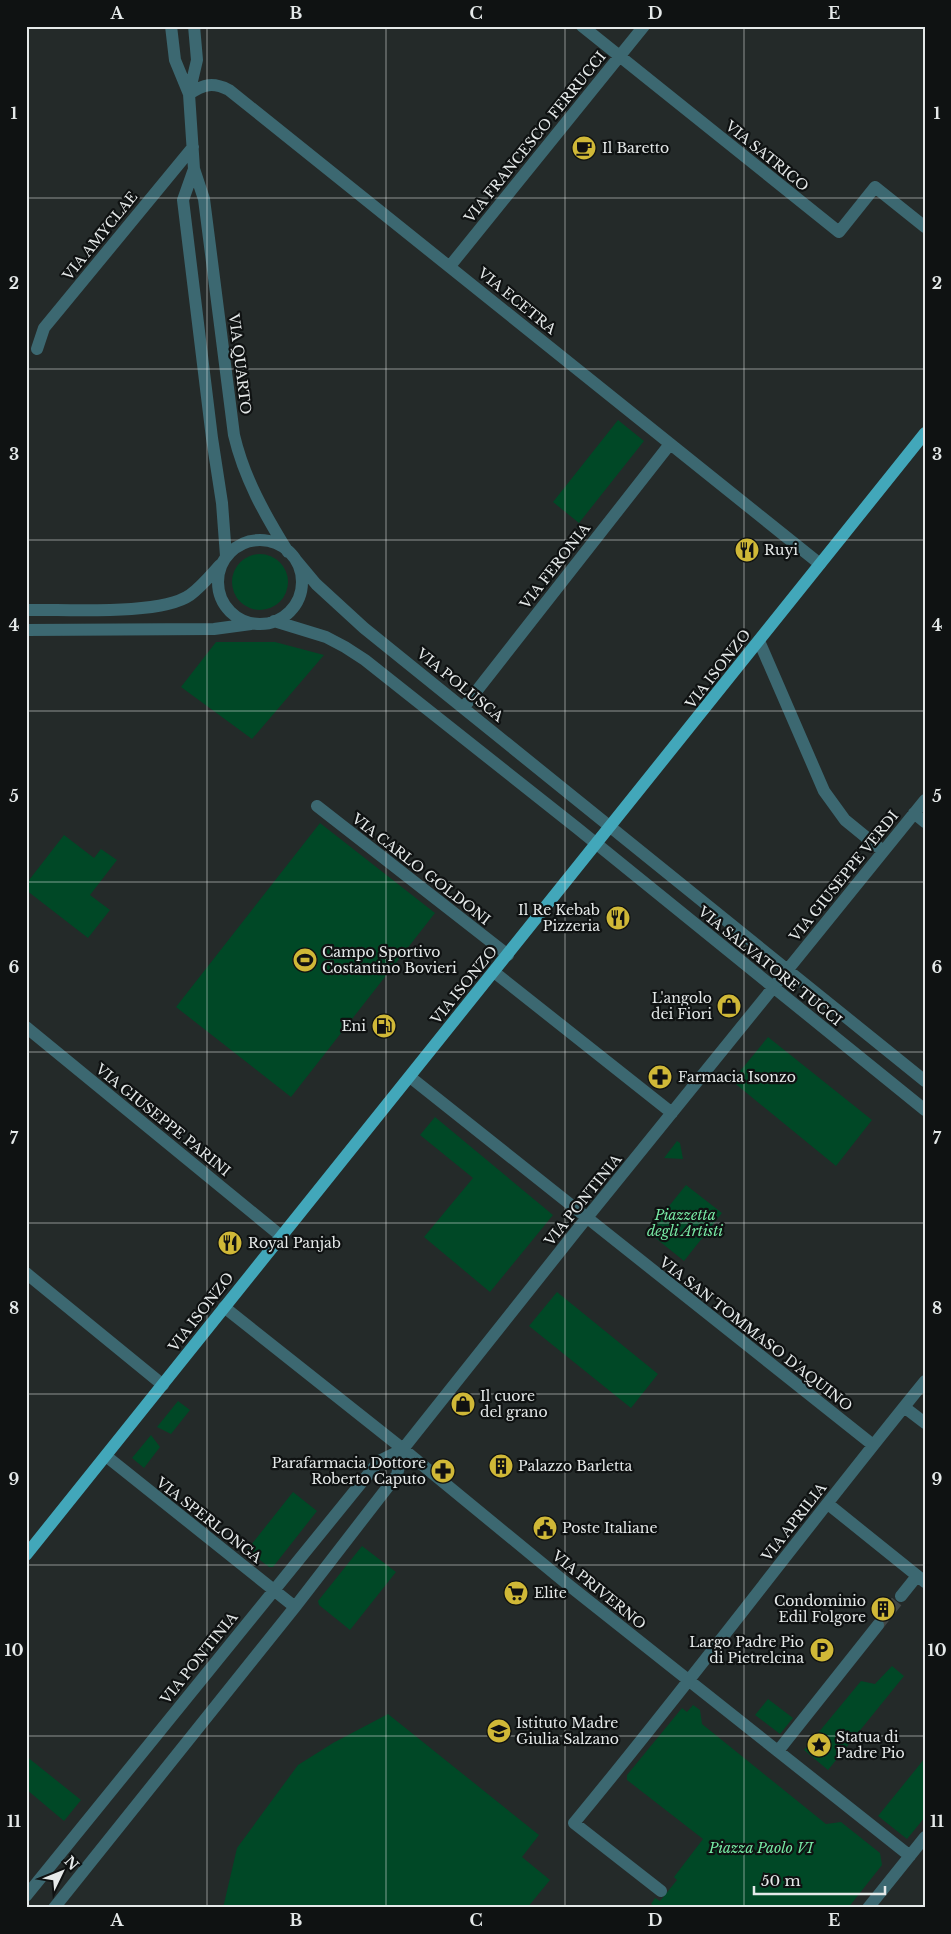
<svg xmlns="http://www.w3.org/2000/svg" width="951" height="1934" font-family="'Libre Baskerville',serif">
<style>
.green{fill:#004826}
.lines{fill:none;stroke-linecap:round;stroke-linejoin:round}
.minor-tunnel{stroke:#414746;stroke-width:12;stroke-dasharray:12 6;stroke-linecap:butt}
.minor{stroke:#3c6871;stroke-width:12}
.major{stroke:#42a7ba;stroke-width:12}
.grid{fill:none;stroke:#e5e9e9;stroke-width:1;stroke-opacity:0.55}
.labels{text-anchor:middle;dominant-baseline:central;stroke-width:4.5;stroke-linejoin:round;paint-order:stroke}
.street-label{font-size:14px;fill:#e5e9e9;stroke:#0f1212}
.poi-label{font-size:14px;fill:#e5e9e9;stroke:#0f1212;text-anchor:start}
.park-label{font-size:14px;font-style:italic;fill:#77e9a4;stroke:#0f1212}
.neatline{fill:none;stroke:#e5e9e9;stroke-width:2}
.grid-label{font-size:16px;text-anchor:middle;font-weight:bold;fill:#e5e9e9}
</style>
<rect width="100%" height="100%" fill="#242a29"/>
<path class="green" d="M618 420 644 441 579 523 553 502Z
M232 582a28 28 0 1 1 56 0a28 28 0 1 1-56 0Z
M216 642H275L324 655 252 739 181 687Z
M320 823 435 913 291 1097 176 1007Z
M64 835 94 858 101 849 117 860 90 895 110 910 88 938 26 890V884Z
M768 1037 872 1120 836 1166 732 1081Z
M435 1117 553 1215 490 1292 424 1237 473 1178 420 1135Z
M677 1141 680 1143 683 1159 664 1158Z
M686 1185 722 1213 684 1261 648 1232Z
M557 1292 658 1374 631 1408 529 1326Z
M178 1401 190 1410 171 1434 157 1427Z
M151 1435 160 1447 144 1468 132 1458Z
M293 1492 317 1511 273 1567H269L247 1550Z
M362 1546 396 1572 350 1630 319 1605 318 1601Z
M892 1666 904 1676 828 1770 804 1750 861 1681 875 1684Z
M768 1699 793 1718 780 1734 755 1715Z
M693 1705 700 1710 702 1724 826 1824 841 1822 880 1853 882 1865 848 1908H657L651 1904 655 1898 660 1901 677 1880 674 1877 703 1839 627 1780V1775L682 1708 687 1712Z
M388 1714 539 1835 522 1857 550 1880 527 1908H223L237 1848 298 1765 333 1743Z
M26 1756 81 1800 64 1821 26 1789Z
M925 1758V1817L907 1839 878 1816Z"/>
<g class="lines">
<path class="minor-tunnel" d="M878 1625 901 1596"/>
<path class="minor" d="M171 26 175 60 189 94
M194 26 197 60 189 94 194 169 204 199 234 435C244 478 265 515 288 552
M582 26 839 232 875 187 925 227
M189 94C204 84 213 82 229 90L820 564
M194 169 183 200 212 438 222 503 226 556
M450 266 644 26
M37 349 44 328 193 147
M218 582a42 42 0 1 1 84 0a42 42 0 1 1-84 0Z
M296 560 316 584 364 628 925 1081
M26 610C65 609 160 616 190 595 201 587 211 575 220 565
M274 621 326 637 345 647 365 660 577 828 925 1110
M26 630 214 629 251 624
M759 641 824 791 845 820 883 851
M464 707 670 444
M317 806 508 955
M914 813 925 822
M494 972 672 1113
M26 1027 281 1236
M410 1077 873 1445
M26 1273 163 1385
M224 1307 403 1449 566 1583 910 1856
M904 1407 925 1423
M106 1456 295 1607
M828 1504 925 1582
M901 1596 917 1576
M778 1751 878 1625
M661 1891 574 1823C694 1678 806 1527 925 1381
M26 1896 379 1461 403 1449 577 1230 925 800
M54 1908 295 1607 397 1475 403 1449
M868 1908 925 1837"/>
<path class="major" d="M26 1555 925 433"/>
</g>
<path class="grid" d="M207 26V1908M386 26V1908M565 26V1908M744 26V1908M26 198H925M26 369H925M26 540H925M26 711H925M26 882H925M26 1052H925M26 1223H925M26 1394H925M26 1565H925M26 1736H925"/>
<defs>
<symbol id="cafe-disc" viewBox="-11 -11 22 22"><circle r="9.5" fill="#d0b837" stroke="#0f1212"/><path d="M-5.5-4.5H6V0H3Q3 3.5 0 3.5H-2.5Q-5.5 3.5-5.5 0ZM3-3.2v2h1.7v-2ZM-6 4.5H4V6H-6Z" fill="#111"/></symbol>
<symbol id="restaurant-disc" viewBox="-11 -11 22 22"><circle r="9.5" fill="#d0b837" stroke="#0f1212"/><path d="M-5-6h1v4h1v-4h1v4h1v-4h1v5L-1.5 .5V6h-2V.5L-5-1ZM5-6V6H3V1.5H1.5Q1.5-4 5-6Z" fill="#111"/></symbol>
<symbol id="stadium-disc" viewBox="-11 -11 22 22"><circle r="9.5" fill="#d0b837" stroke="#0f1212"/><path d="M0-5a6.5 5 0 1 0 0 10a6.5 5 0 1 0 0-10ZM-3.5-1.8h7v3.6h-7Z" fill="#111"/></symbol>
<symbol id="shop-disc" viewBox="-11 -11 22 22"><circle r="9.5" fill="#d0b837" stroke="#0f1212"/><path d="M-5-2.5h2.3a2.7 3.5 0 0 1 5.4 0H5L5.5 6h-11ZM-1.5-2.5h3a1.5 2.3 0 0 0-3 0Z" fill="#111"/></symbol>
<symbol id="fuel-disc" viewBox="-11 -11 22 22"><circle r="9.5" fill="#d0b837" stroke="#0f1212"/><path d="M-5.5-6h7V0h2V4h1.3V-2.5L3-4.5l.8-.8L6-3V5H2.5V1h-1V6h-7ZM-4.2-4.7v3.2H.2V-4.7Z" fill="#111"/></symbol>
<symbol id="pharmacy-disc" viewBox="-11 -11 22 22"><circle r="9.5" fill="#d0b837" stroke="#0f1212"/><path d="M-2-6h4v4h4v4h-4v4h-4v-4h-4v-4h4Z" fill="#111"/></symbol>
<symbol id="building-disc" viewBox="-11 -11 22 22"><circle r="9.5" fill="#d0b837" stroke="#0f1212"/><path d="M-4-6H4V6H1V3H-1V6H-4ZM-2.5-4.3h1.7v1.8h-1.7ZM.8-4.3h1.7v1.8H.8ZM-2.5-1h1.7V.8h-1.7ZM.8-1h1.7V.8H.8Z" fill="#111"/></symbol>
<symbol id="civic-disc" viewBox="-11 -11 22 22"><circle r="9.5" fill="#d0b837" stroke="#0f1212"/><path d="M-.6-6.5H3V-4.5H.6V-3L4-1V1h2V6H-6V1h2V-1L-.6-3ZM-1.2 2.5V6h2.4V2.5Z" fill="#111"/></symbol>
<symbol id="supermarket-disc" viewBox="-11 -11 22 22"><circle r="9.5" fill="#d0b837" stroke="#0f1212"/><path d="M-6-5.5h2.5l.6 2H6L4.5 2H-2.5L-4.4-4H-6ZM-1.5 3.2a1.3 1.3 0 1 0 .1 0ZM3 3.2a1.3 1.3 0 1 0 .1 0Z" fill="#111"/></symbol>
<symbol id="parking-disc" viewBox="-11 -11 22 22"><circle r="9.5" fill="#d0b837" stroke="#0f1212"/><path d="M-3.5-5.5H1a3.5 3.5 0 0 1 0 7H-1V5.5H-3.5ZM-1-3.4V-.6H.8a1.4 1.4 0 0 0 0-2.8Z" fill="#111"/></symbol>
<symbol id="school-disc" viewBox="-11 -11 22 22"><circle r="9.5" fill="#d0b837" stroke="#0f1212"/><path d="M0-5L7-2L0 1L-7-2ZM-4 1L0 2.5L4 1V4Q0 6-4 4Z" fill="#111"/></symbol>
<symbol id="sight-disc" viewBox="-11 -11 22 22"><circle r="9.5" fill="#d0b837" stroke="#0f1212"/><path d="M0-6L1.8-2.2L6-1.7L2.9 1.2L3.7 5.4L0 3.3L-3.7 5.4L-2.9 1.2L-6-1.7L-1.8-2.2Z" fill="#111"/></symbol>
</defs>
<g fill-rule="evenodd">
<use href="#cafe-disc" x="570" y="134" width="28" height="28"/>
<use href="#restaurant-disc" x="733" y="536" width="28" height="28"/>
<use href="#restaurant-disc" x="604" y="904" width="28" height="28"/>
<use href="#stadium-disc" x="291" y="946" width="28" height="28"/>
<use href="#shop-disc" x="715" y="992" width="28" height="28"/>
<use href="#fuel-disc" x="370" y="1012" width="28" height="28"/>
<use href="#pharmacy-disc" x="646" y="1063" width="28" height="28"/>
<use href="#restaurant-disc" x="216" y="1229" width="28" height="28"/>
<use href="#shop-disc" x="449" y="1390" width="28" height="28"/>
<use href="#building-disc" x="487" y="1452" width="28" height="28"/>
<use href="#pharmacy-disc" x="429" y="1457" width="28" height="28"/>
<use href="#civic-disc" x="531" y="1514" width="28" height="28"/>
<use href="#supermarket-disc" x="502" y="1579" width="28" height="28"/>
<use href="#building-disc" x="869" y="1595" width="28" height="28"/>
<use href="#parking-disc" x="808" y="1636" width="28" height="28"/>
<use href="#school-disc" x="485" y="1717" width="28" height="28"/>
<use href="#sight-disc" x="805" y="1731" width="28" height="28"/>
</g>
<g class="labels">
<g class="street-label">
<text transform="translate(535 137) rotate(-51)">VIA FRANCESCO FERRUCCI</text>
<text transform="translate(767 156) rotate(39)">VIA SATRICO</text>
<text transform="translate(100 236) rotate(-51)">VIA AMYCLAE</text>
<text transform="translate(517 301) rotate(39)">VIA ECETRA</text>
<text transform="translate(240 364) rotate(83)">VIA QUARTO</text>
<text transform="translate(555 566) rotate(-52)">VIA FERONIA</text>
<text transform="translate(718 669) rotate(-52)">VIA ISONZO</text>
<text transform="translate(460 685) rotate(39)">VIA POLUSCA</text>
<text transform="translate(421 869) rotate(38)">VIA CARLO GOLDONI</text>
<text transform="translate(844 876) rotate(-51)">VIA GIUSEPPE VERDI</text>
<text transform="translate(770 966) rotate(39)">VIA SALVATORE TUCCI</text>
<text transform="translate(464 985) rotate(-51)">VIA ISONZO</text>
<text transform="translate(163 1120) rotate(39)">VIA GIUSEPPE PARINI</text>
<text transform="translate(583 1200) rotate(-51)">VIA PONTINIA</text>
<text transform="translate(201 1312) rotate(-52)">VIA ISONZO</text>
<text transform="translate(756 1334) rotate(38)">VIA SAN TOMMASO D'AQUINO</text>
<text transform="translate(209 1520) rotate(38)">VIA SPERLONGA</text>
<text transform="translate(794 1522) rotate(-52)">VIA APRILIA</text>
<text transform="translate(599 1590) rotate(39)">VIA PRIVERNO</text>
<text transform="translate(199 1658) rotate(-51)">VIA PONTINIA</text>
</g>
<g class="poi-label">
<text x="602" y="148">Il Baretto</text>
<text x="764" y="550">Ruyi</text>
<text x="600" y="910" text-anchor="end">Il Re Kebab<tspan x="600" dy="16">Pizzeria</tspan></text>
<text x="322" y="952">Campo Sportivo<tspan x="322" dy="16">Costantino Bovieri</tspan></text>
<text x="712" y="998" text-anchor="end">L'angolo<tspan x="712" dy="16">dei Fiori</tspan></text>
<text x="366" y="1026" text-anchor="end">Eni</text>
<text x="678" y="1077">Farmacia Isonzo</text>
<text x="248" y="1243">Royal Panjab</text>
<text x="480" y="1396">Il cuore<tspan x="480" dy="16">del grano</tspan></text>
<text x="426" y="1463" text-anchor="end">Parafarmacia Dottore<tspan x="426" dy="16">Roberto Caputo</tspan></text>
<text x="518" y="1466">Palazzo Barletta</text>
<text x="562" y="1528">Poste Italiane</text>
<text x="534" y="1593">Elite</text>
<text x="866" y="1601" text-anchor="end">Condominio<tspan x="866" dy="16">Edil Folgore</tspan></text>
<text x="804" y="1642" text-anchor="end">Largo Padre Pio<tspan x="804" dy="16">di Pietrelcina</tspan></text>
<text x="516" y="1723">Istituto Madre<tspan x="516" dy="16">Giulia Salzano</tspan></text>
<text x="836" y="1737">Statua di<tspan x="836" dy="16">Padre Pio</tspan></text>
</g>
<g class="park-label">
<text x="685" y="1215">Piazzetta<tspan x="685" dy="16">degli Artisti</tspan></text>
<text x="761" y="1848">Piazza Paolo VI</text>
</g>
</g>
<rect width="951" height="1934" fill="none" stroke="#0f1212" stroke-width="55"/>
<g transform="translate(62 1872) rotate(47)" stroke="#0f1212" stroke-width="4" paint-order="stroke">
<path d="M0-4L9 19L0 12L-9 19Z" fill="#e5e9e9"/>
<text y="-8" font-size="14" font-weight="bold" text-anchor="middle" fill="#e5e9e9">N</text>
</g>
<path d="M754 1886v8h131v-8" fill="none" stroke="#e5e9e9" stroke-width="2.5"/>
<text x="761" y="1886" font-size="15" fill="#e5e9e9" stroke="#0f1212" stroke-width="4" paint-order="stroke">50 m</text>
<rect x="28" y="28" width="896" height="1878" class="neatline"/>
<g class="grid-label">
<text x="117" y="19">A</text>
<text x="296" y="19">B</text>
<text x="476" y="19">C</text>
<text x="655" y="19">D</text>
<text x="834" y="19">E</text>
<text x="14" y="119">1</text>
<text x="937" y="119">1</text>
<text x="14" y="289">2</text>
<text x="937" y="289">2</text>
<text x="14" y="460">3</text>
<text x="937" y="460">3</text>
<text x="14" y="631">4</text>
<text x="937" y="631">4</text>
<text x="14" y="802">5</text>
<text x="937" y="802">5</text>
<text x="14" y="973">6</text>
<text x="937" y="973">6</text>
<text x="14" y="1144">7</text>
<text x="937" y="1144">7</text>
<text x="14" y="1314">8</text>
<text x="937" y="1314">8</text>
<text x="14" y="1485">9</text>
<text x="937" y="1485">9</text>
<text x="14" y="1656">10</text>
<text x="937" y="1656">10</text>
<text x="14" y="1827">11</text>
<text x="937" y="1827">11</text>
<text x="117" y="1926">A</text>
<text x="296" y="1926">B</text>
<text x="476" y="1926">C</text>
<text x="655" y="1926">D</text>
<text x="834" y="1926">E</text>
</g>
</svg>
